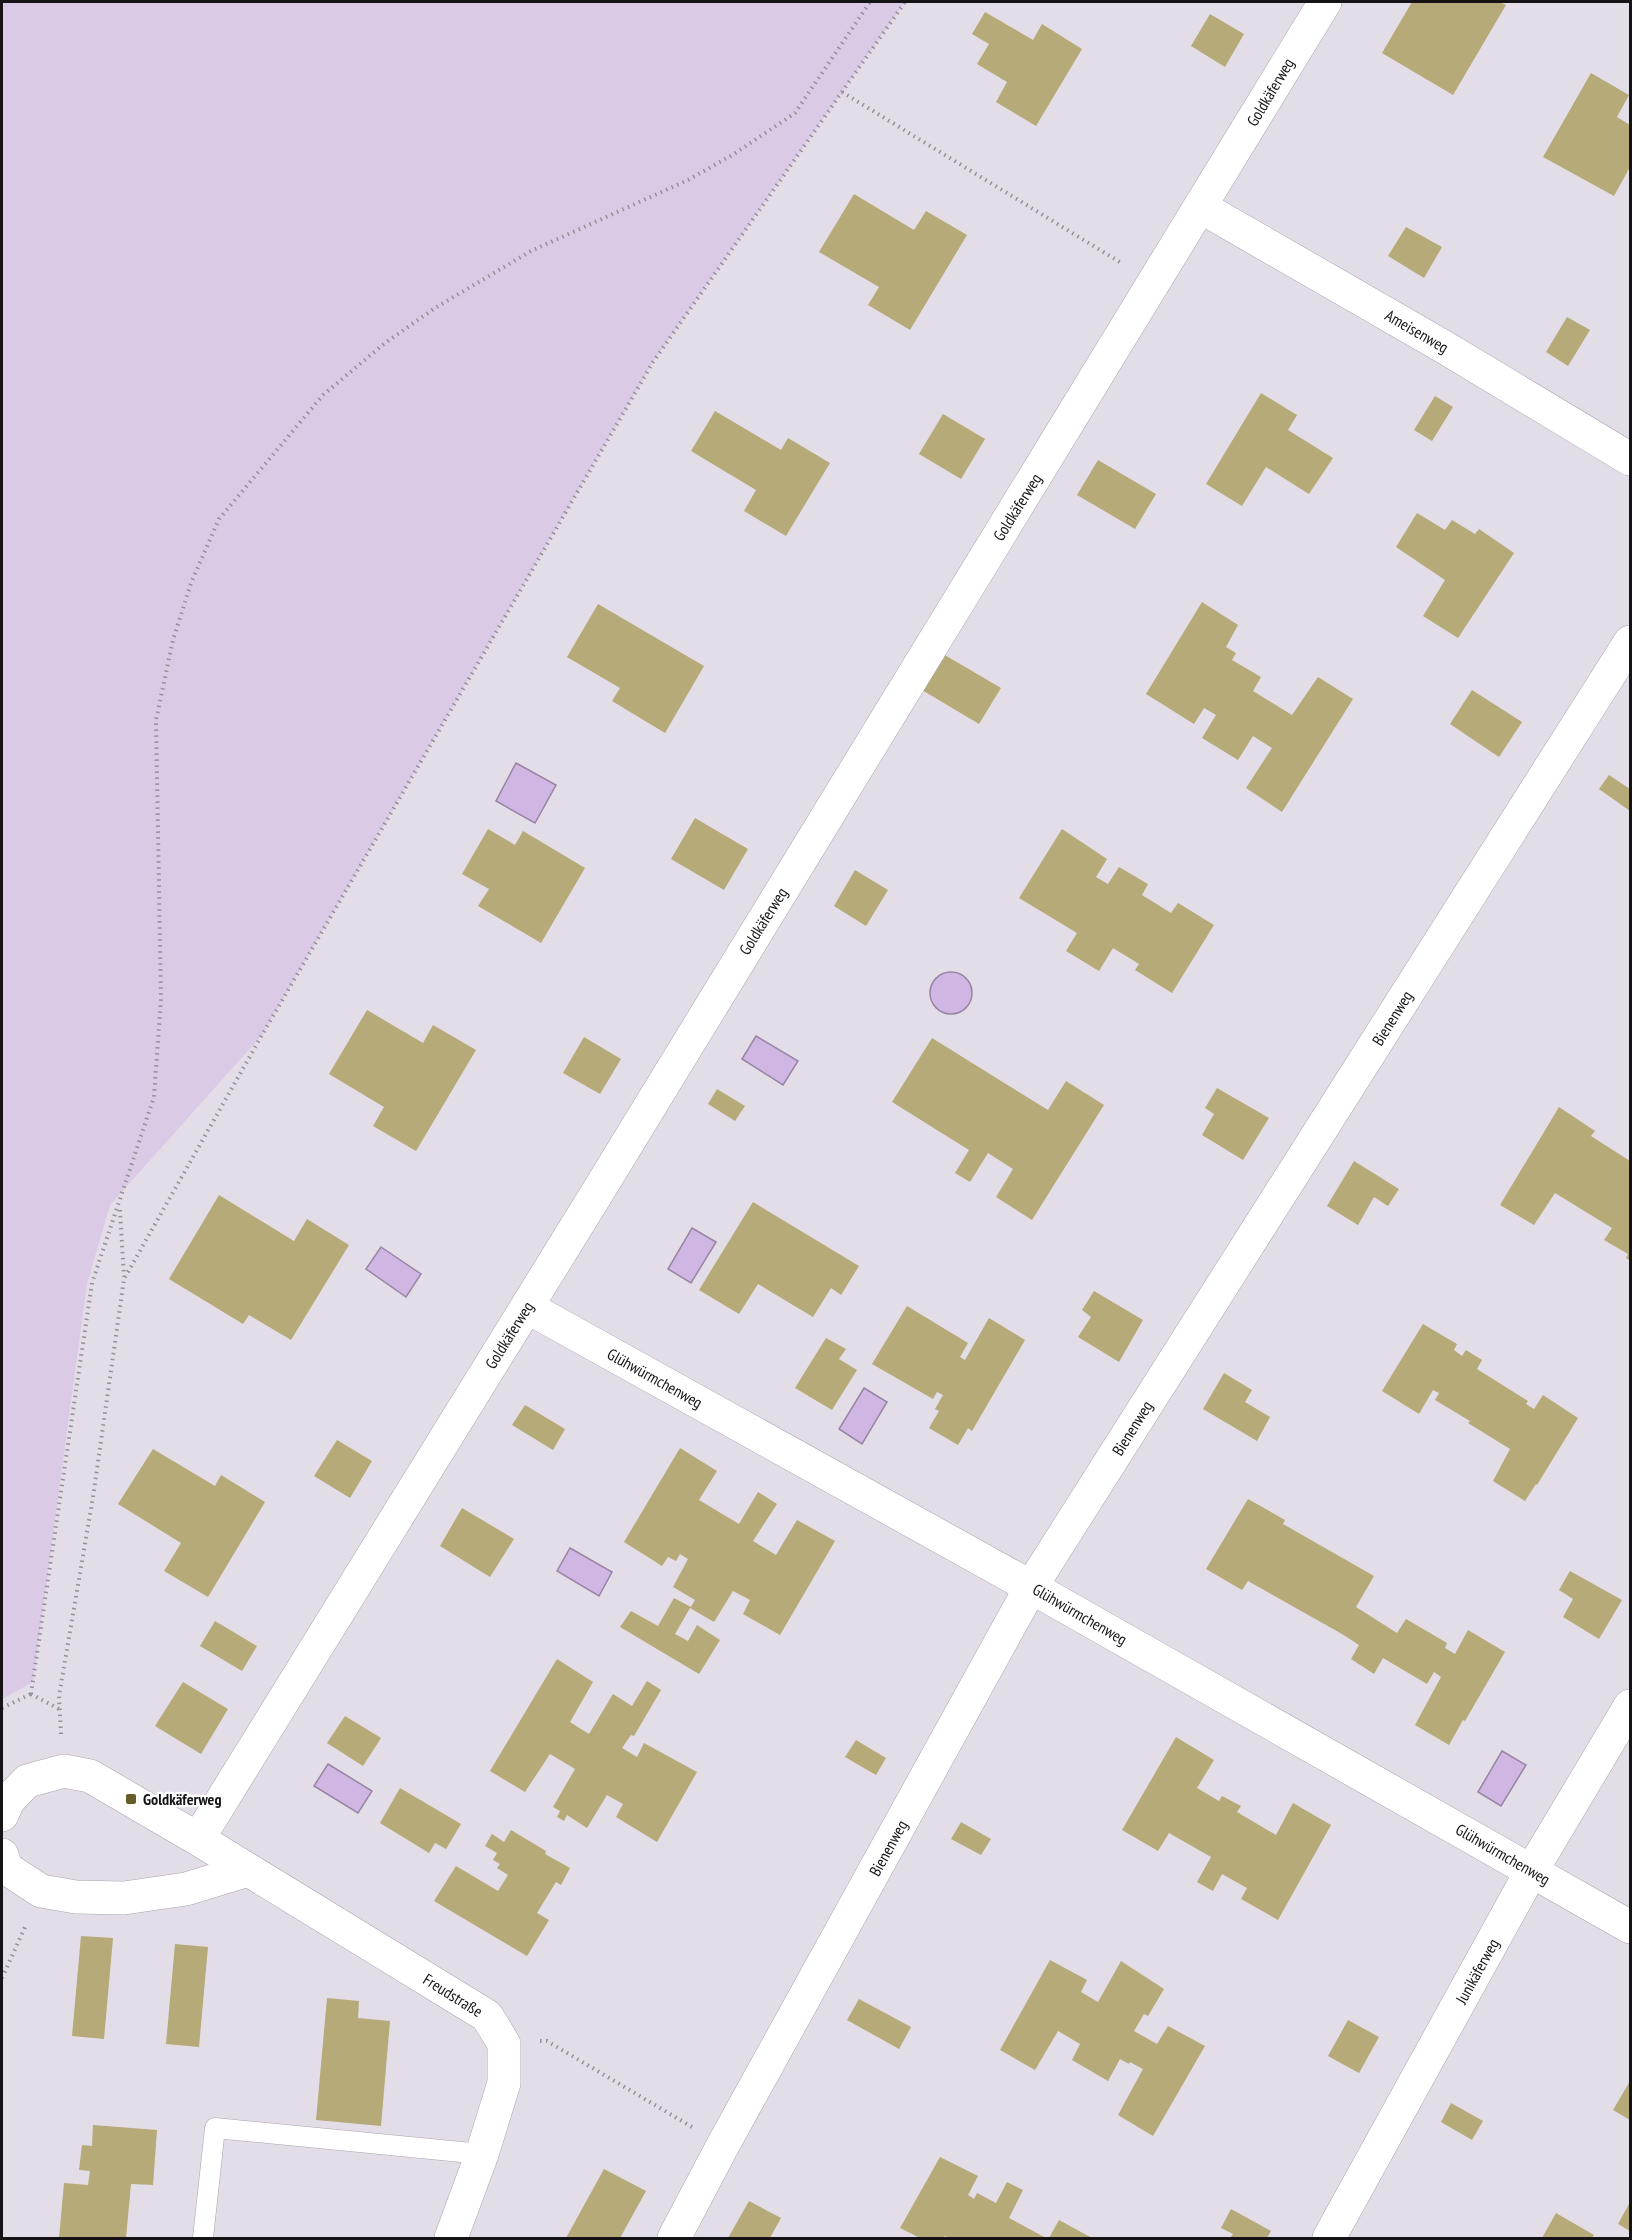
<svg xmlns="http://www.w3.org/2000/svg" width="1632" height="2240" font-family="'PT Sans Narrow',sans-serif">
<style>
.green{fill:#dbcae6}
.water{fill:#d0b6e2;stroke:#9885a5;stroke-width:1.5}
.building{fill:#b5aa78}
.lines{fill:none;stroke-linecap:round;stroke-linejoin:round}
.service-casing{stroke:#aaa5ae;stroke-width:21}
.minor-casing{stroke:#aaa5ae;stroke-width:34}
.path{stroke:#959198;stroke-width:4;stroke-dasharray:1.5 4.5;stroke-linecap:butt}
.service{stroke:#fff;stroke-width:20}
.minor{stroke:#fff;stroke-width:33}
.poi-dot{fill:#685c29;stroke:#fff;stroke-width:2}
.labels{text-anchor:middle;dominant-baseline:central;stroke-width:4.5;stroke-linejoin:round;paint-order:stroke}
.street-label{font-size:16px;fill:#151316;stroke:#fff}
.poi-label{font-size:16px;font-weight:bold;fill:#151316;stroke:#fff;text-anchor:start}
</style>
<rect width="100%" height="100%" fill="#e3dde7"/>
<path class="green" d="M2 2H905L653 362 262 1035 110 1205 87 1284 33 1682 2 1699Z"/>
<path class="water" d="M516 763 556 785 535 823 496 801Z
M930 993a21 21 0 1 1 42 0a21 21 0 1 1-42 0Z
M756 1036 798 1061 783 1085 742 1059Z
M692 1228 716 1242 691 1283 668 1269Z
M381 1247 421 1274 406 1297 366 1269Z
M864 1388 887 1402 862 1444 839 1429Z
M570 1548 612 1572 599 1596 557 1571Z
M1502 1751 1526 1765 1501 1806 1478 1792Z
M328 1764 372 1791 358 1813 314 1786Z"/>
<path class="building" d="M1412 2H1500L1506 5 1453 95 1382 53Z
M985 12 1033 40 1042 24 1082 49 1036 126 996 102 1007 82 977 64 989 44 972 34Z
M1210 14 1244 34 1225 67 1191 46Z
M1591 73 1629 95 1617 117 1630 125V167L1614 196 1543 157Z
M854 194 914 230 926 211 967 235 910 330 868 305 879 287 819 252Z
M1406 227 1442 247 1424 278 1388 256Z
M1567 317 1590 330 1568 366 1546 352Z
M1261 393 1297 415 1288 430 1333 458 1309 494 1266 467 1242 506 1206 484Z
M1435 396 1453 407 1432 441 1414 430Z
M715 411 781 450 788 438 830 463 786 536 744 511 756 490 691 451Z
M943 414 985 439 961 479 919 454Z
M1098 460 1156 494 1135 529 1077 495Z
M1417 513 1445 530 1452 520 1475 534 1479 529 1514 553 1458 638 1423 616 1445 580 1396 547Z
M1202 602 1238 625 1226 647 1236 653 1232 660 1261 677 1253 691 1292 715 1318 677 1353 699 1282 812 1246 788 1272 748 1253 736 1238 760 1202 738 1216 715 1204 708 1194 724 1146 694Z
M598 604 704 666 665 733 612 701 620 688 567 657Z
M943 654 1001 688 979 724 922 690Z
M1472 690 1522 722 1499 757 1450 724Z
M1609 775 1630 789V811L1599 789Z
M695 818 748 849 724 890 671 859Z
M488 829 515 845 523 831 585 868 541 943 478 906 489 889 462 874Z
M1062 829 1107 859 1096 877 1108 884 1119 867 1148 884 1142 895 1171 913 1178 903 1214 925 1172 993 1135 970 1139 964 1113 948 1099 971 1066 951 1077 933 1019 898Z
M855 870 888 890 866 926 834 906Z
M367 1010 423 1043 433 1025 476 1050 416 1151 373 1126 384 1107 329 1074Z
M584 1037 621 1059 600 1094 563 1073Z
M932 1038 1048 1110 1066 1081 1104 1105 1032 1220 996 1197 1013 1169 988 1153 970 1182 955 1173 969 1150 892 1102Z
M1217 1088 1269 1118 1243 1160 1202 1135 1214 1114 1205 1108Z
M717 1089 745 1106 735 1121 708 1104Z
M1559 1107 1595 1131 1591 1136 1630 1161V1261L1626 1258 1628 1254 1604 1240 1612 1228 1555 1193 1534 1225 1500 1205Z
M1354 1161 1399 1189 1388 1206 1374 1197 1358 1225 1327 1206Z
M219 1195 294 1241 307 1219 349 1245 291 1340 249 1315 243 1324 169 1279Z
M753 1202 859 1266 841 1295 831 1288 813 1317 758 1284 739 1314 699 1290Z
M1094 1291 1143 1320 1119 1362 1078 1337 1091 1317 1082 1310Z
M907 1306 968 1343 960 1357 965 1360 989 1318 1025 1340 972 1431 968 1428 958 1445 929 1428 939 1411 935 1409 943 1395 937 1392 933 1399 872 1364Z
M1423 1324 1457 1344 1454 1350 1462 1356 1466 1350 1482 1360 1477 1369 1528 1401 1526 1404 1534 1409 1543 1395 1578 1418 1537 1485 1536 1484 1525 1501 1493 1481 1510 1449 1468 1423 1470 1421 1435 1400 1439 1393 1433 1390 1419 1414 1382 1391Z
M826 1338 846 1349 839 1359 857 1370 832 1410 795 1388Z
M1224 1373 1252 1390 1245 1402 1270 1417 1257 1441 1203 1409Z
M525 1405 565 1429 553 1450 512 1425Z
M337 1440 372 1461 350 1498 314 1476Z
M680 1448 717 1471 699 1500 739 1524 758 1492 777 1504 753 1541 776 1555 797 1520 835 1541 780 1635 743 1614 750 1600 733 1591 714 1622 690 1608 675 1634 688 1641 697 1625 720 1640 699 1674 620 1627 631 1611 658 1626 674 1598 691 1607 695 1600 673 1587 688 1559 680 1554 676 1561 668 1557 662 1566 624 1542Z
M153 1449 215 1486 221 1475 265 1502 208 1597 164 1571 181 1543 118 1504Z
M1248 1499 1285 1520 1283 1524 1374 1576 1356 1607 1397 1633 1406 1619 1447 1643 1445 1648 1455 1654 1468 1630 1505 1652 1465 1721 1463 1720 1449 1745 1415 1725 1441 1677 1434 1672 1427 1684 1383 1658 1374 1674 1351 1659 1359 1645 1342 1634 1248 1581 1242 1590 1206 1569Z
M462 1508 514 1539 490 1577 440 1546Z
M1570 1571 1622 1600 1599 1639 1563 1617 1573 1599 1559 1590Z
M215 1621 257 1646 242 1671 200 1646Z
M557 1659 593 1682 570 1722 589 1734 613 1694 632 1706 647 1681 661 1690 634 1736 631 1735 622 1748 637 1757 644 1743 697 1772 657 1842 616 1817 623 1804 607 1795 587 1828 567 1815 564 1821 557 1817 560 1811 553 1807 575 1769 550 1754 525 1792 490 1771Z
M183 1682 228 1709 201 1754 155 1726Z
M345 1716 381 1738 363 1766 327 1743Z
M1176 1737 1214 1760 1197 1788 1219 1801 1222 1796 1241 1806 1237 1812 1276 1835 1293 1803 1331 1825 1278 1920 1241 1899 1247 1888 1222 1874 1213 1891 1197 1882 1211 1857 1169 1833 1158 1851 1122 1830Z
M856 1740 886 1758 876 1775 845 1757Z
M400 1788 461 1824 446 1849 435 1843 429 1853 380 1823Z
M961 1822 991 1839 981 1855 951 1839Z
M511 1830 546 1851 545 1854 570 1868 561 1885 556 1882 537 1913 549 1920 527 1956 434 1901 456 1866 498 1891 508 1875 497 1868 500 1864 493 1860 497 1853 485 1846 492 1834 504 1842Z
M81 1936 113 1938 104 2039 72 2036Z
M175 1944 208 1947 199 2047 166 2044Z
M1050 1960 1087 1980 1081 1992 1098 2002 1121 1961 1164 1989 1148 2016 1144 2014 1134 2031 1157 2044 1168 2026 1205 2046 1153 2136 1118 2115 1143 2069 1130 2062 1129 2064 1120 2059 1108 2081 1072 2060 1080 2044 1058 2031 1035 2070 1000 2050Z
M327 1998 359 2001 358 2018 390 2021 381 2126 316 2120Z
M859 1999 911 2027 899 2049 847 2020Z
M1348 2020 1379 2037 1359 2073 1328 2056Z
M1630 2081V2120L1613 2110Z
M1451 2103 1483 2121 1472 2140 1441 2122Z
M93 2125 157 2130 153 2185 131 2184 126 2238H59L64 2183 88 2185 90 2171 79 2170 82 2145 92 2146Z
M940 2157 978 2176 968 2195 974 2199 977 2193 996 2203 1007 2182 1023 2190 1009 2218 1046 2238H949L945 2236 943 2238H920L900 2228Z
M604 2169 646 2191 620 2238H566Z
M749 2201 781 2218 770 2238H728Z
M1630 2202V2231L1618 2224Z
M1231 2209 1271 2231 1267 2238H1230L1233 2234 1221 2228Z
M1556 2213 1594 2235 1592 2238H1542Z
M1059 2220 1092 2238H1049Z"/>
<g class="lines">
<defs>
<path id="service" d="M203 2238 215 2128 482 2154"/>
<path id="minor" d="M1201 207 1444 347 1630 459
M527 1307 1031 1587 1630 1927
M2 1815 8 1801 27 1781 64 1771 90 1776 198 1839 487 2016 504 2044V2083L482 2154 451 2238
M198 1839 597 1193 1325 2
M2 1855 6 1868 41 1891 76 1897 124 1898 186 1889 248 1870
M674 2238 723 2145 1031 1587 1630 642
M1329 2238 1532 1870 1630 1706"/>
</defs>
<use href="#service" class="service-casing"/>
<use href="#minor" class="minor-casing"/>
<path class="path" d="M842 92 1123 264
M120 1210 124 1277
M31 1694 92 1283 154 1097 161 999 156 720 173 640 191 583 219 519 323 395 385 343 435 308 531 251 688 180 734 154 795 113 870 2
M31 1694 59 1709
M2 1708 31 1694
M61 1734 59 1696 93 1497 124 1279 262 1035 653 362 905 2
M2 1978 26 1925
M540 2041H547L692 2127"/>
<use href="#service" class="service"/>
<use href="#minor" class="minor"/>
</g>
<rect class="poi-dot" x="125" y="1793" width="12" height="12" rx="3"/>
<g class="labels">
<g class="street-label">
<text transform="translate(1270 92) rotate(-59)">Goldkäferweg</text>
<text transform="translate(1417 331) rotate(30)">Ameisenweg</text>
<text transform="translate(1017 507) rotate(-58)">Goldkäferweg</text>
<text transform="translate(763 921) rotate(-58)">Goldkäferweg</text>
<text transform="translate(1392 1018) rotate(-58)">Bienenweg</text>
<text transform="translate(509 1335) rotate(-58)">Goldkäferweg</text>
<text transform="translate(655 1378) rotate(29)">Glühwürmchenweg</text>
<text transform="translate(1132 1428) rotate(-58)">Bienenweg</text>
<text transform="translate(1080 1614) rotate(30)">Glühwürmchenweg</text>
<text transform="translate(888 1848) rotate(-61)">Bienenweg</text>
<text transform="translate(1503 1854) rotate(30)">Glühwürmchenweg</text>
<text transform="translate(1477 1971) rotate(-61)">Junikäferweg</text>
<text transform="translate(453 1995) rotate(32)">Freudstraße</text>
</g>
<g class="poi-label">
<text x="143" y="1799">Goldkäferweg</text>
</g>
</g>
<rect width="1632" height="2240" fill="none" stroke="#151316" stroke-width="6"/>
</svg>
